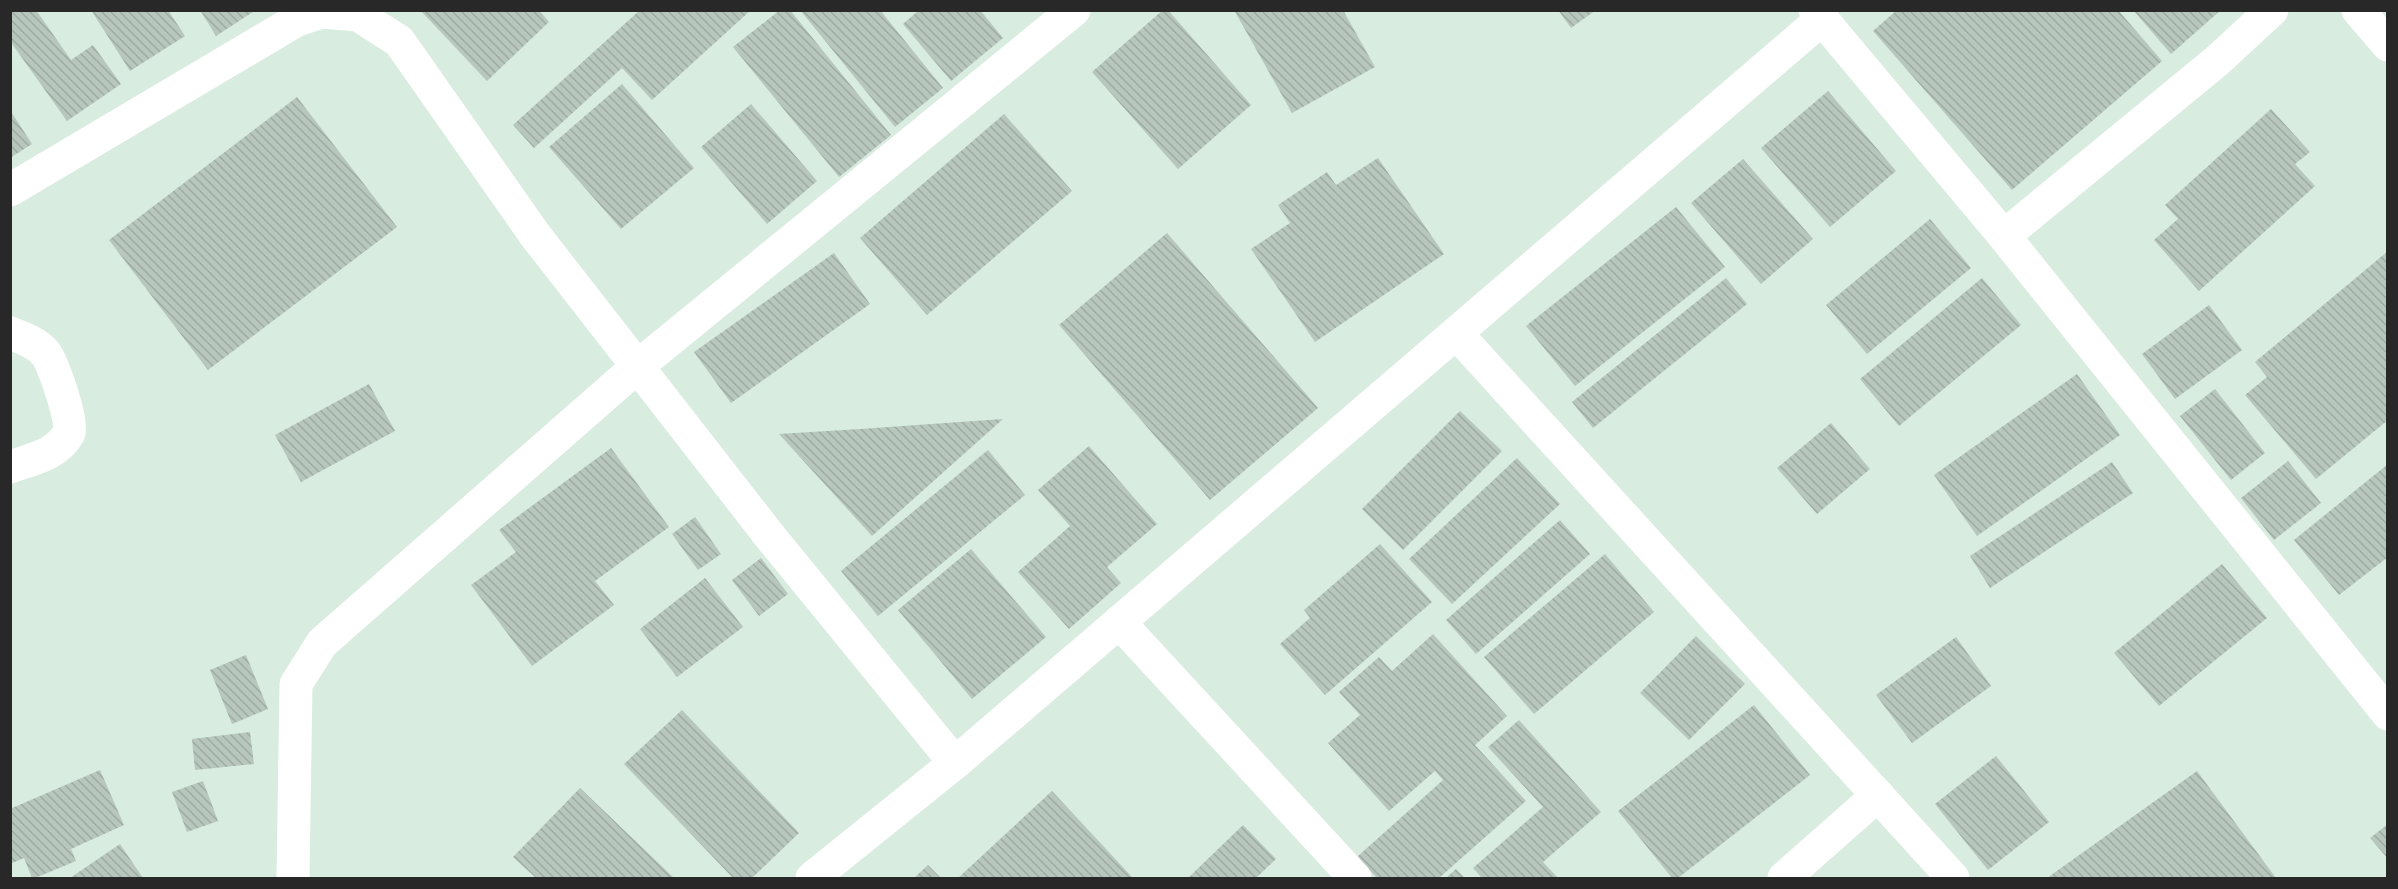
<svg xmlns="http://www.w3.org/2000/svg" width="2398" height="889" font-family="'Source Sans 3',sans-serif">
<style>
.building{fill:url(#building-back-hatch)}
.lines{fill:none;stroke-linecap:round;stroke-linejoin:round}
.minor{stroke:#fff;stroke-width:33}
</style>
<defs>
<pattern id="building-back-hatch" width="6" height="6" patternUnits="userSpaceOnUse" patternTransform="scale(1.5)"><rect width="6" height="6" fill="#b8c7be"/><path d="M-1 5l2 2M0 0l6 6M5-1l2 2" fill="none" stroke="#9eaba3"/></pattern>
</defs>
<rect width="100%" height="100%" fill="#d8ece0"/>
<path class="building" d="M10 10H36L71 60 93 45 121 84 67 121 10 41Z
M91 10H168L185 36 130 71Z
M200 10H256L216 36Z
M420 10H539L549 22 487 81Z
M640 10H751L652 100 622 68 534 148 513 125Z
M780 10H790L891 135 839 177 733 47Z
M800 10H880L943 88 895 127Z
M919 10H980L1003 38 951 81 903 24Z
M1163 10H1168L1251 105 1178 169 1092 72Z
M1234 10H1343L1375 67 1292 113Z
M1558 10H1596L1571 28Z
M1897 10H2118L2162 61 2012 190 1873 31Z
M2133 10H2221L2171 54Z
M622 84 694 168 621 229 549 147Z
M1828 91 1896 171 1830 227 1761 148Z
M297 97 397 227 208 370 109 240Z
M751 104 817 181 767 224 701 147Z
M2271 109 2310 152 2295 164 2315 186 2199 291 2154 240 2178 219 2165 205Z
M10 110 32 144 10 158Z
M1004 114 1072 191 927 315 860 238Z
M1378 158 1444 254 1315 342 1251 249 1290 223 1278 205 1327 172 1336 185Z
M1743 159 1813 239 1761 284 1691 203Z
M1676 207 1725 267 1575 386 1526 326Z
M1930 219 1971 268 1867 354 1826 305Z
M1167 233 1318 408 1210 500 1059 325Z
M2388 251V420L2316 479 2245 395 2267 377 2255 362Z
M834 253 870 304 731 403 694 352Z
M1726 278 1747 304 1593 428 1572 402Z
M1982 278 2021 325 1899 426 1860 379Z
M2209 305 2242 350 2175 399 2142 354Z
M2077 374 2120 435 1977 536 1934 475Z
M369 384 395 431 301 482 275 435Z
M2215 389 2265 453 2231 480 2180 416Z
M1460 411 1502 451 1403 550 1362 509Z
M1003 419 872 536 779 434 860 429Z
M1831 423 1870 469 1817 514 1777 468Z
M1089 446 1157 524 1107 567 1121 583 1069 629 1018 572 1070 526 1038 490Z
M611 448 669 527 595 581 614 605 532 666 471 585 516 552 499 530Z
M988 450 1025 495 878 616 841 571Z
M1517 458 1560 504 1452 604 1409 559Z
M2288 461 2321 503 2274 540 2241 498Z
M2112 462 2133 493 1990 588 1970 556Z
M2388 464V557L2339 595 2294 540Z
M695 517 721 554 698 570 672 534Z
M1560 520 1590 554 1476 654 1446 620Z
M1380 544 1432 602 1325 695 1280 644 1310 618 1304 610Z
M971 549 1046 637 972 699 898 610Z
M1605 554 1654 612 1534 714 1484 657Z
M761 558 788 594 759 616 732 580Z
M2222 564 2267 618 2159 706 2114 653Z
M705 578 743 627 677 677 640 629Z
M1433 634 1507 716 1475 745 1526 801 1439 878H1377L1357 857 1443 780 1435 771 1389 811 1328 743 1360 715 1339 692 1379 657 1392 671Z
M1696 636 1745 684 1689 740 1640 693Z
M1956 637 1991 686 1912 743 1876 695Z
M246 655 268 709 232 724 210 670Z
M1754 705 1810 775 1678 878H1672L1618 811Z
M682 710 799 833 752 878H733L624 764Z
M1519 720 1601 812 1543 862 1557 877 1555 878H1482L1473 868 1543 807 1488 747Z
M250 732 254 764 195 770 192 739Z
M1996 756 2049 822 1988 870 1935 804Z
M100 770 124 825 71 849 76 861 35 878H32L24 858 10 864V809Z
M2197 771 2276 878H2047Z
M203 781 218 821 187 832 172 792Z
M580 788 674 878H536L513 857Z
M1052 791 1133 878H958Z
M2388 824V859L2370 838Z
M1243 825 1276 859 1256 878H1188Z
M120 844 143 878H70Z
M928 865 941 878H914Z
M1456 869 1465 878H1446Z"/>
<g class="lines">
<path class="minor" d="M2358 10 2388 45
M1822 19 2004 236 2388 714
M10 190 297 20 322 12 358 15 399 41 535 235 772 539 955 763
M2004 236 2218 60 2272 10
M10 333C23 338 38 343 46 354 53 364 74 423 69 433 57 455 32 459 10 467
M1457 334 1953 878
M1119 622 1355 878
M293 878 296 684 322 643 638 366 1074 10
M812 878 955 763 1822 19 1815 10
M1784 878 1878 795"/>
</g>
<rect width="2398" height="889" fill="none" stroke="#282828" stroke-width="24"/>
</svg>
